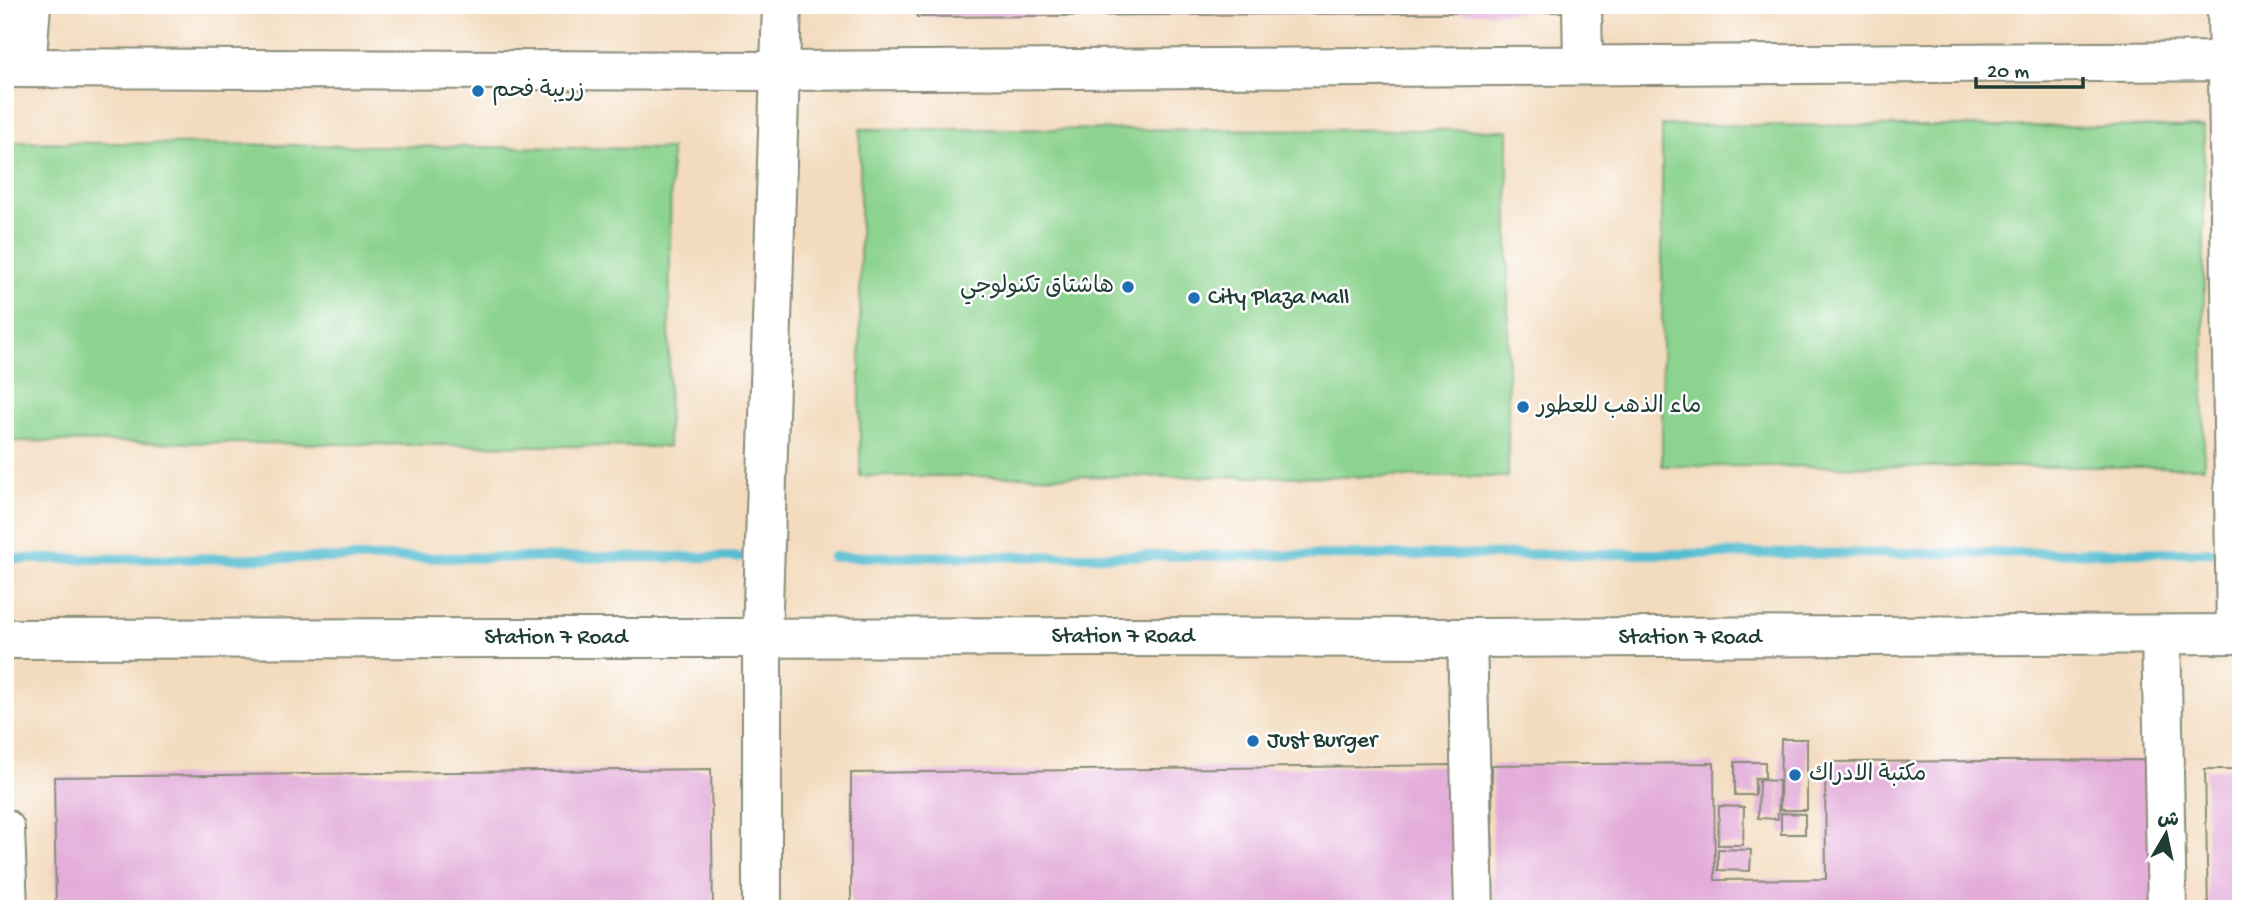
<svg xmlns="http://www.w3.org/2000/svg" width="2246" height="914" font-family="'Gochi Hand','Playpen Sans Arabic',sans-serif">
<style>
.park{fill:#8bd38e;stroke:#558861;stroke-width:2}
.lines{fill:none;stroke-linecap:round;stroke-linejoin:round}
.stream{stroke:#54bdd1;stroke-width:10}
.building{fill:#e3acd9}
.street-casing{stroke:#898c79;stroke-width:42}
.secondary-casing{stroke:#898c79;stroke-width:42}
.street{stroke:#fff;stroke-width:38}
.secondary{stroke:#fff;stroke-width:38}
.poi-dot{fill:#1f6fb2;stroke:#fff;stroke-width:2.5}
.labels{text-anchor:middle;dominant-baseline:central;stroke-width:5;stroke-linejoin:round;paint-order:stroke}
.poi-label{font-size:23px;fill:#1f3d34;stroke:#fff;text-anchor:start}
.street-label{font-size:23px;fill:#1f3d34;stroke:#fff}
</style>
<rect width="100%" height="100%" fill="#fff"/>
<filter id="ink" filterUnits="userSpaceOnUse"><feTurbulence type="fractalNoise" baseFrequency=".0143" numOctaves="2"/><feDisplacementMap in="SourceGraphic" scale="14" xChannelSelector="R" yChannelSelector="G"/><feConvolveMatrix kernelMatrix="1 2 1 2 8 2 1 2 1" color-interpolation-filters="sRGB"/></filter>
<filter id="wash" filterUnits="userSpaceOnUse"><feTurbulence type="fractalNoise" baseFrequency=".00686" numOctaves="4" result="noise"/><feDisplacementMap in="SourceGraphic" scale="28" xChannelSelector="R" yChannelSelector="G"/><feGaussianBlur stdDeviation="1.57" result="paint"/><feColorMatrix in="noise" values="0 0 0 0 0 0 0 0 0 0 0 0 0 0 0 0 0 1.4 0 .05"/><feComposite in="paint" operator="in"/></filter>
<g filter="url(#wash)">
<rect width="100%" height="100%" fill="#f3dbbe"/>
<path class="park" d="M1662 125 2204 127V467L1662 466Z
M860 129 1508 130V477L860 476Z
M5 142 671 149 668 447 5 441Z"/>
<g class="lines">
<path class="stream" d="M833 557 2230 552
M5 559 739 557"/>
</g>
<g id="blocks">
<path class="building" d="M916 5H1562V12L917 17Z
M1781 739H1807V810H1780Z
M2157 760 2159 909H1493L1492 765 1714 763 1715 880 1826 879 1825 762Z
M1735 762H1765V778H1755V795H1735Z
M1454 765 1455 909H851V773Z
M711 769 713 909H56L54 777Z
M2205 769H2241V909H2208Z
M1759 780 1779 781 1778 819 1758 818Z
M1719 806 1744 807 1743 845H1718Z
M1781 813 1805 814V834H1781Z
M1718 849 1751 850 1750 871 1718 870Z"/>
</g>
</g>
<g filter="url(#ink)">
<use href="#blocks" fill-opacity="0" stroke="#898c79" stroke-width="2"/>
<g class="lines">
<defs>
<path id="street" d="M1582 5 1583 65
M2227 5 2236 634
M5 68 781 71 2241 61
M26 68 31 5
M2161 635 2167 909
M1467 638 1474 909
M5 829 8 909"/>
<path id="secondary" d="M5 639 1121 637 1467 638 2241 634
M762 909V638L782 5"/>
</defs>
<use href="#street" class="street-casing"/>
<use href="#secondary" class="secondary-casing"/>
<use href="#street" class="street"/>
<use href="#secondary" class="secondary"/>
</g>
</g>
<g class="poi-dot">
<circle cx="478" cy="91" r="7"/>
<circle cx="1128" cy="287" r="7"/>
<circle cx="1194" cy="298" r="7"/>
<circle cx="1523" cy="407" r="7"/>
<circle cx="1253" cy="741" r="7"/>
<circle cx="1795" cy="775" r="7"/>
</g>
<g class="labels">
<g class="poi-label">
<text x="492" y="91">زريبة فحم</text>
<text x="1114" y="287" text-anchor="end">هاشتاق تكنولوجي</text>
<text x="1208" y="298">City Plaza Mall</text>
<text x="1537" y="407">ماء الذهب للعطور</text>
<text x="1267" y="741">Just Burger</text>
<text x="1809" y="775">مكتبة الادراك</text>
</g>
<g class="street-label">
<text x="1123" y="637">Station 7 Road</text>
<text x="556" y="638">Station 7 Road</text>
<text x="1690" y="638">Station 7 Road</text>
</g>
</g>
<rect width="2246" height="914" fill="none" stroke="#fff" stroke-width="28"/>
<g transform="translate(2166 834) rotate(9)" stroke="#ffffff" stroke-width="5" paint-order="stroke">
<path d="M0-5L12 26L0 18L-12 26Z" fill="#1f3d34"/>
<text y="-10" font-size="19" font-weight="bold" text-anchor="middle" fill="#1f3d34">ش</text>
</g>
<path d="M1976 77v10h107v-10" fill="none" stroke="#1f3d34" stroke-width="3.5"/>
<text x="1987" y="77" font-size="21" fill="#1f3d34" stroke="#ffffff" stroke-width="5" paint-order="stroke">20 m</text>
</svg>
